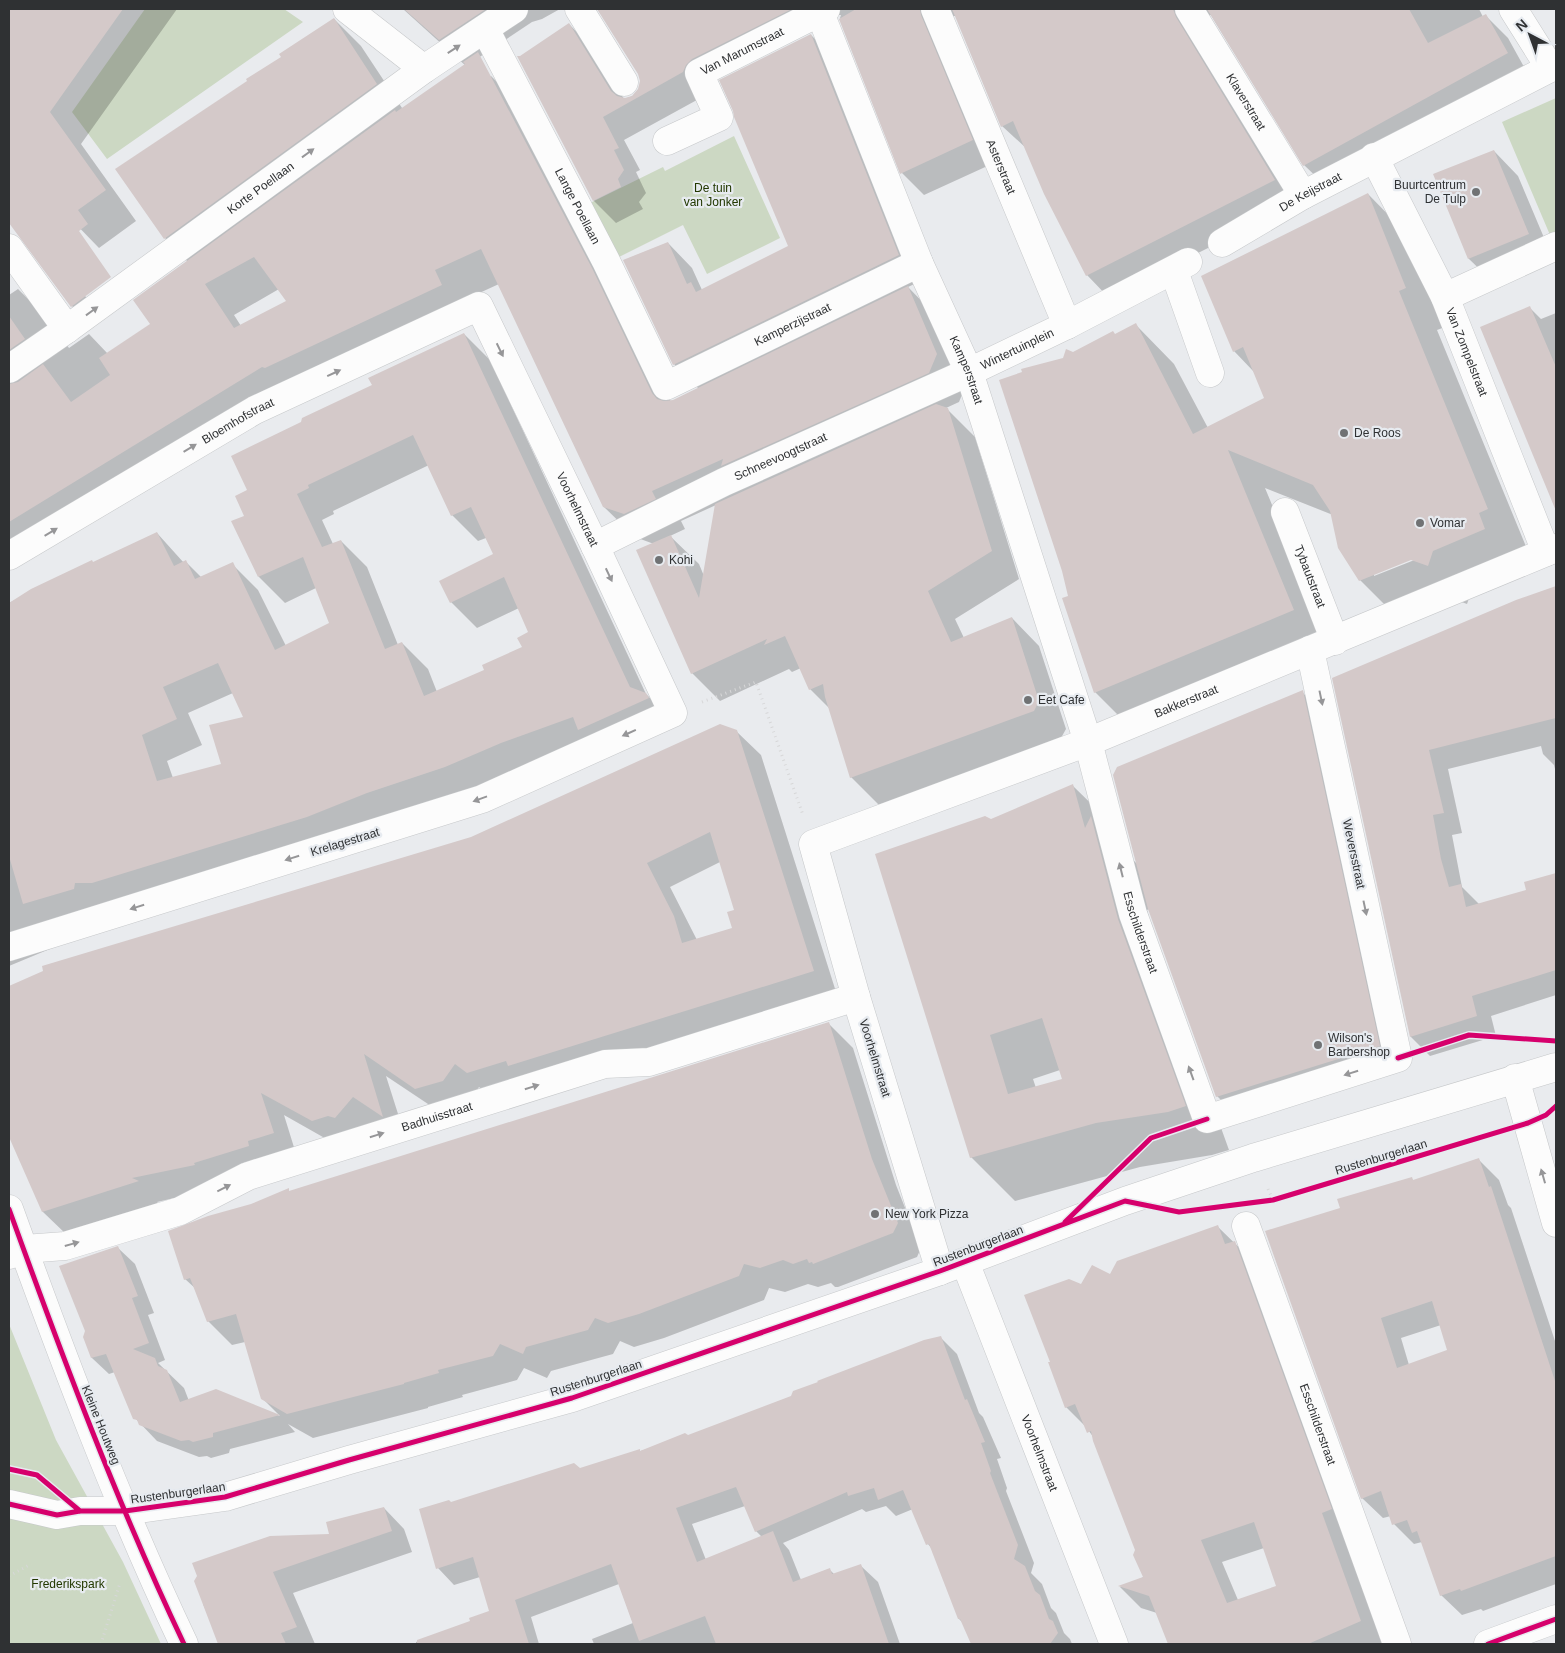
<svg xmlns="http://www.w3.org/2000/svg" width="1565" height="1653" font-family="Arial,sans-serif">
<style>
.green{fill:#ccd8c3}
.shadow{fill:#0003;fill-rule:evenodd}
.building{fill:#d4c9c9;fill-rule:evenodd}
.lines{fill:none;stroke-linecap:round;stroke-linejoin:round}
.minor-casing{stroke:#c6c8ca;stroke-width:29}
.path{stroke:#d7d7d8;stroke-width:3;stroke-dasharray:1 4;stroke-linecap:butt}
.minor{stroke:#fcfcfc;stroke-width:28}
.cycleway-casing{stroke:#e7ebf0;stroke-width:8}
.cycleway{stroke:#d6006c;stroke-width:5}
.oneway{fill:#969698}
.poi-dot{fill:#707274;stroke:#e7ebf0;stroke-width:2}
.labels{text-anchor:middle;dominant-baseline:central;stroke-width:4.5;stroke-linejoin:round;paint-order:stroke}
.street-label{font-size:12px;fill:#2f3133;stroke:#e7ebf0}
.poi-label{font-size:12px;fill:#2f3133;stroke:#e7ebf0;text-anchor:start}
.park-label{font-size:12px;fill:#223800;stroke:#e7ebf0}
</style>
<rect width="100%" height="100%" fill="#e9ebee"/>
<path class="green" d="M145 9H284L303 22 107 159 72 112Z
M1556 98V232L1550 235 1502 122Z
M734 136 780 238 707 274 683 225 615 259 588 204 663 167 665 171Z
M9 1324 56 1440 123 1562 161 1644H9Z"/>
<path class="shadow" d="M9 9H177L81 144 136 221 99 248 68 216 9 131Z
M403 9H560L542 19 532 22 466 66Z
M599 9H1479L1483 17 1485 15 1508 38 1529 76 1327 187 1304 165 1211 15 1204 17 1297 203 1109 298 1087 275 1026 148 1002 126 956 16H952L994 163 924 195 902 173 840 18 841 15H838L825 25 714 81 706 95 624 140 640 170 636 172 646 193 639 202 643 209 616 223 594 201 569 24 591 47 624 99 633 96 639 90 641 81 639 74Z
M334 19 361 46 404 111 403 135 491 76 521 106 622 299 671 402 699 389 674 364 668 243 692 268 702 290 789 247 811 35 836 60 923 280 908 287 937 317 966 385 959 402 946 408 975 437 1019 579 955 619 964 638 1012 618 1039 646 1066 729 1061 738 879 805 851 777 830 709 810 689 801 668 792 672 789 669 720 701 692 673 654 544 635 537 604 507 499 284 464 300 293 396 9 570V295L18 289 48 319 69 348 89 334 108 354 152 324 188 262 165 238 283 58ZM279 289 288 302 241 326 234 315ZM716 505 704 576 699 564 670 536 685 529 681 521Z
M1494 151 1518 176 1553 259 1494 283 1469 259 1435 175Z
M1368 194 1406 233 1445 327 1437 330 1527 549 1472 590 1467 604 1451 598 1399 619 1360 580 1333 515 1265 488 1332 649 1134 731 1095 692 1069 597 1064 359 1136 325 1174 364 1208 428 1266 398 1255 373 1234 351ZM1416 556 1417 559 1374 576V574Z
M70 280 101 313 88 323 72 306Z
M1529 307 1541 319 1556 313V506L1553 503Z
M464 334 490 360 646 694 672 720 69 941 9 966V603L92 562 93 563 157 533 184 563 186 562 202 578 232 564 258 590 286 646 331 624 316 588 285 603 259 577 246 516 249 490 374 386ZM429 465 452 515 478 541 486 538 494 554 451 602 477 628 519 608 530 633 524 648 486 670 437 692 428 669 402 643 398 645 367 567 341 541 333 544 322 520 334 514 333 511ZM233 693 245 718 222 765 173 778 167 761 202 745 188 713Z
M1556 587V773L1554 765 1543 754 1541 746 1448 769 1462 833 1452 835 1462 887 1479 904 1527 891 1553 876 1556 878V995L1491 1016 1496 1036 1430 1056 1411 1037 1333 679 1516 602Z
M1302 692 1320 710 1397 1064 1235 1114 1217 1096 1149 909 1147 910 1162 964 1229 1150 1212 1155 1140 1167 1015 1201 971 1157 991 820 1073 786 1117 829 1122 848 1137 864ZM1060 1070 1063 1080 1036 1088 1033 1079Z
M736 731 761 755 837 995 492 1097 479 1087 467 1105 440 1112 386 1076 406 1139 378 1121 359 1141 337 1145 284 1115 297 1157 218 1188 157 1202 161 1206 68 1236 43 1212 9 1131V988L86 954 472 838ZM720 862 736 911 734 929 697 940 670 887Z
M828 1023 853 1048 896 1185 921 1248 917 1257 838 1287H835L831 1283 818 1287 808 1284 785 1292 769 1288 764 1300 664 1338 634 1347 620 1341 613 1354 551 1371 547 1378 524 1368 517 1380 462 1395 463 1397 428 1407V1408L313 1438 288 1424 295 1432 230 1449 229 1453 211 1458 207 1456 199 1457 157 1441 135 1418 115 1372 109 1374 92 1358 84 1337 118 1248 135 1264 154 1313 148 1315 165 1360 158 1363 184 1388 189 1401 216 1391 280 1416 262 1398 245 1342 232 1345 208 1321 196 1289 185 1279 251 1205 288 1190 290 1192Z
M1478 1159 1499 1180 1508 1205 1511 1208 1556 1344V1584L1483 1611 1481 1609 1462 1615 1441 1595 1422 1542 1414 1544 1394 1524 1391 1516 1383 1518 1362 1498 1342 1209 1411 1178 1414 1181ZM1441 1325 1449 1351 1409 1365 1401 1338Z
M1217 1226 1257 1265 1382 1644H1169L1157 1613 1141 1608 1120 1587 1144 1577 1136 1550 1094 1438 1086 1427 1066 1407 1082 1285 1110 1276ZM1264 1548 1278 1587 1238 1600 1222 1562Z
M941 1338 957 1354 979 1413 983 1417 1001 1458 997 1459 1007 1488 1006 1491 1034 1563 1031 1573 1042 1584 1051 1608 1056 1613 1064 1633 1070 1639 1072 1644H972L963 1623 959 1619 932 1549 928 1544 913 1509 896 1516 886 1506 866 1512 862 1509 783 1543 789 1550 801 1580 829 1569 835 1575 861 1566 878 1582 900 1644H594L592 1639 633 1623 619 1584 531 1617 539 1644H416V1642L472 1622 491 1612 480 1577 454 1585 438 1568 451 1503 580 1469 688 1437ZM745 1506 756 1531 762 1537 706 1560 692 1524Z
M384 1508 404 1529 412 1552 293 1593 315 1644H221L203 1604Z"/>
<path class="building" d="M9 9H123L50 112 106 190 78 210 88 224 79 231 111 277 71 307 9 223Z
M404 9H486L439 40Z
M597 9H792L692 59 686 65 683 72 603 117 619 148 614 150 624 170 618 179 621 187 593 201 517 56H520L569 23 611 91 617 96 625 98 632 96 638 89 640 81 638 74Z
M856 9H920L921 15 973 140 900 174 839 19Z
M952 9H1173L1176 17 1275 180 1086 276 1044 194 1013 121 1001 127Z
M1207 9H1409L1428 43 1486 14 1508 53 1303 166Z
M334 18 377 84 164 239 115 169 247 81 246 79 281 57 279 54Z
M811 34 899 255 673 365 623 260 668 242 687 284 691 282 696 292 788 246 734 117 733 111 719 80Z
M478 52 592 268 652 393 657 399 664 401 673 400 908 286 937 354 929 373 721 466 723 459 652 491 656 499 624 514 603 507 481 249 435 270 442 285 265 368 262 367 9 522V384L18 382 43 364 71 402 110 375 99 358 150 324 133 300 395 110 396 112 465 64 463 62ZM254 257 286 301 234 328 205 284Z
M1494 150 1529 234 1468 259 1433 174Z
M1368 193 1406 288 1399 291 1488 509 1479 513 1485 529 1433 551 1428 566 1411 560 1359 581 1338 548 1330 511 1313 485 1228 450 1294 610 1094 693 1062 598 1068 596 1062 571 999 380 1022 372 1021 369 1063 358 1066 349 1073 352 1113 331 1115 334 1136 323 1193 434 1264 398 1243 347 1233 352 1201 276Z
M1530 306 1556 367V511L1480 327Z
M9 316 25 339 9 350Z
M464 333 630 687 646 693 649 698 578 730 573 717 501 743 445 767 367 793 307 817 92 883H75L74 889 23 904 9 856V603L31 589 92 560 93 562 157 532 174 566 186 560 195 579 233 562 275 650 329 623 303 557 258 577 231 521 244 516 235 496 247 490 231 456 301 422 302 418 372 385 368 378ZM413 435 451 516 471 507 493 554 439 581 450 603 504 577 528 632 517 638 522 647 482 665 484 670 424 696 402 642 385 649 341 540 322 547 297 494 309 488 308 485ZM218 663 243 717 209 725 221 764 157 781 142 735 177 719 163 687Z
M936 404 948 408 992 551 928 591 951 642 1012 617 1039 701 1034 711 850 778 825 697 823 684 809 690 785 636 764 645 767 639 691 674 636 550 671 535 699 598 715 504Z
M1556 586V718L1429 750 1444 813 1433 815 1441 859 1449 887 1461 884 1466 907 1526 890 1524 882 1556 873V970L1472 996 1477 1016 1410 1037 1332 678 1516 600Z
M1303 690 1380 1046 1216 1097 1148 909 1113 775 1117 767Z
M720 724 737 730 814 971 508 1066 506 1061 467 1073 455 1064 443 1081 415 1089 364 1054 383 1117 353 1097 335 1118 328 1116 312 1121 261 1093 274 1133 248 1141 249 1146 194 1163 195 1165 132 1178 139 1181 42 1212 9 1137V986L43 971 42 966 471 837ZM710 832 734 910 727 912 732 928 682 943 674 916 647 863Z
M1073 784 1085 828 1091 816 1118 919 1186 1106 1168 1112 1096 1123 970 1158 875 854 985 816 991 819ZM1042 1018 1062 1079 1008 1094 990 1035Z
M829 1022 872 1159 898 1223 893 1233 813 1264 812 1262 809 1263 807 1259 793 1264 783 1260 760 1268 744 1264 739 1276 639 1314 608 1323 595 1318 588 1330 526 1347 523 1354 500 1344 493 1356 438 1370 439 1373 404 1383V1384L287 1414 261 1399 236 1314 207 1322 190 1278 184 1280 168 1231 208 1216 251 1204 289 1188V1191Z
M1479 1158 1489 1187 1491 1186 1556 1384V1556L1461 1591 1460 1589 1440 1596 1417 1531 1412 1533 1407 1520 1392 1525 1381 1491 1361 1499 1265 1231 1340 1208 1337 1199 1412 1177 1413 1180ZM1432 1301 1447 1350 1397 1368 1381 1318Z
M1218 1225 1225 1244 1235 1241 1332 1509 1322 1513 1361 1621 1308 1644H1168L1149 1596 1118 1586 1143 1577 1133 1555 1135 1550 1093 1441 1091 1431 1087 1433 1075 1404 1065 1408 1048 1362H1050L1024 1295 1069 1279 1081 1284 1092 1265 1110 1274 1117 1261ZM1254 1522 1276 1586 1227 1603 1201 1540Z
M118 1246 138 1296 132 1298 149 1343 133 1349 155 1358 158 1366 167 1370 180 1402 216 1389 280 1415 213 1433V1437L193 1442 189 1440 181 1441 139 1425 137 1420 133 1419 106 1354 91 1358 83 1337 85 1331 59 1266Z
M941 1336 965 1400 967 1399 985 1442 981 1443 991 1471 990 1473 1018 1545 1014 1559 1025 1566 1035 1591 1040 1595 1049 1619 1053 1621 1058 1633 1050 1644H971L960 1619H958L929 1544 926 1545 903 1490 878 1500 874 1488 848 1496 847 1492 755 1532 736 1487 676 1508 697 1562 773 1531 793 1582 830 1568 832 1574 861 1564 889 1644H716L705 1616 639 1641 611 1564 515 1600 529 1644H417V1640L470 1621 469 1618 489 1611 473 1557 436 1569 419 1509 449 1500 451 1502 574 1463 580 1468 640 1449V1451L685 1433 688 1435 791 1396 793 1391 818 1382 817 1381 924 1340Z
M384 1507 392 1531 273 1572 297 1627 281 1633 286 1644H218L194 1581 197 1576 192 1563 270 1536 329 1534 326 1522Z"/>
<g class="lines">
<defs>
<g id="minor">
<path d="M347 9 424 69"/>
<path d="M579 9 624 82"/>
<path id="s1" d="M817 9 820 13 919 263 969 372 1088 742 1133 914 1207 1119 1398 1058 1310 650"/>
<path id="s2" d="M935 9 1067 325"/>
<path id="s3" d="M1189 9 1303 195"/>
<path d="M1513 9 1550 68"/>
<path id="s4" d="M485 29 606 261 666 386 919 263"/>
<path id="s5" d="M667 141 719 117 699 73 826 9"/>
<path id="s6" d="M1374 157 1445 297 1546 552"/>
<path id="s7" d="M1222 243 1303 195 1556 65"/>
<path d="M9 248 67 329"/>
<path d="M1174 271 1210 373"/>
<path d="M1445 297 1556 246"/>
<path id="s8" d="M9 369 67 329 424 69 514 9"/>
<path id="s9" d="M1285 512 1335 641"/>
<path id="s10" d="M595 546 724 482 969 372 1067 325 1188 262"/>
<path id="s11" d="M9 556 255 410 479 306 595 546 673 713 482 799 9 947"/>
<path d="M1515 1078 1556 1223"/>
<path d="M9 1209C62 1356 117 1503 184 1644"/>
<path id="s12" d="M1246 1226 1397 1644"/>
<path id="s13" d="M9 1255 24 1249 65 1246 180 1211 248 1176 605 1064 649 1062 856 997"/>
<path id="s14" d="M965 1262 1114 1644"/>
<path id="s15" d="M940 1271 856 997 813 844 1088 742 1556 548"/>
<path d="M9 1504 57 1515 80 1511H125L225 1497 349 1460 572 1398 940 1271 1125 1201 1253 1158 1556 1067"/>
<path d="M1488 1644 1556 1619"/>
</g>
</defs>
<use href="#minor" class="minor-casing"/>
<path class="path" d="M702 702 756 682 803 815
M1405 1145 1409 1159
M1268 1189 1273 1200
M9 1576 31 1564
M101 1644 120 1583"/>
<use href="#minor" class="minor"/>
<defs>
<path id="cycleway" d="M1398 1058 1469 1035 1556 1041
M9 1209C62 1356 117 1503 184 1644
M1065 1222 1151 1138 1207 1119
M9 1469 37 1475 80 1511
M9 1504 57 1515 80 1511H125L225 1497 349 1460 572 1398 940 1271 1125 1201 1179 1212 1273 1200 1528 1123 1546 1115 1556 1106
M1488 1644 1556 1619"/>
</defs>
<use href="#cycleway" class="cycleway-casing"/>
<use href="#cycleway" class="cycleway"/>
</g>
<defs><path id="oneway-solid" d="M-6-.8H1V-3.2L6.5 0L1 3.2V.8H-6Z" transform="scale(1.25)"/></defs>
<g class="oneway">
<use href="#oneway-solid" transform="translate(454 49) rotate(-33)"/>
<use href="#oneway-solid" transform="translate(308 153) rotate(-36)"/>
<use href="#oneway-solid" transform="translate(92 311) rotate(-36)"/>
<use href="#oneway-solid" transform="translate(500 350) rotate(64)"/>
<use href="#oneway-solid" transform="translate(334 373) rotate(-25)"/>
<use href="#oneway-solid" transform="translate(190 448) rotate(-31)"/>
<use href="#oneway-solid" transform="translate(51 532) rotate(-31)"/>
<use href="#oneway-solid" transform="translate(609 575) rotate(65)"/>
<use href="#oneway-solid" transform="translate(1321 698) rotate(78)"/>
<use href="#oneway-solid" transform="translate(629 733) rotate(156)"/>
<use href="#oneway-solid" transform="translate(480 799) rotate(160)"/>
<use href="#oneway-solid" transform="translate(292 858) rotate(163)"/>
<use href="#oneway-solid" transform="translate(1121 870) rotate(-104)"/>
<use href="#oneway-solid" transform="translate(137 907) rotate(163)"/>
<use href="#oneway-solid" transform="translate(1365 908) rotate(78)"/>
<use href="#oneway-solid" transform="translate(1191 1073) rotate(-110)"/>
<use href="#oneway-solid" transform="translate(1351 1073) rotate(162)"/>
<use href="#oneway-solid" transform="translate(532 1087) rotate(-17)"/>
<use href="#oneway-solid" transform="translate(377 1135) rotate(-17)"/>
<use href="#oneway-solid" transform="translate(1543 1176) rotate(-106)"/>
<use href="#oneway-solid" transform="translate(224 1188) rotate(-27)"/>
<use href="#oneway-solid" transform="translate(72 1244) rotate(-16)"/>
</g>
<g class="poi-dot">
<circle cx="1476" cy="192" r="5"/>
<circle cx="1344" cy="433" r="5"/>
<circle cx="1420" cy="523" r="5"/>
<circle cx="659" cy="560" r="5"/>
<circle cx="1028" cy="700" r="5"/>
<circle cx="1318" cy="1045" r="5"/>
<circle cx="875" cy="1214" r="5"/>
</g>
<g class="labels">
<g class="street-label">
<text stroke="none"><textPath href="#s5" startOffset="154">Van Marumstraat</textPath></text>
<text stroke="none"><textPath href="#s3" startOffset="109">Klaverstraat</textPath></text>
<text stroke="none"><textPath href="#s2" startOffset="171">Asterstraat</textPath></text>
<text stroke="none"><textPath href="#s8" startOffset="310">Korte Poellaan</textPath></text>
<text stroke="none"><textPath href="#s7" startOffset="102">De Keijstraat</textPath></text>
<text stroke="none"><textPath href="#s4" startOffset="200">Lange Poellaan</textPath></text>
<text stroke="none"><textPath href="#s4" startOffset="541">Kamperzijstraat</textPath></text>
<text stroke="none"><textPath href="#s10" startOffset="466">Wintertuinplein</textPath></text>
<text stroke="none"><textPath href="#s6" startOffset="216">Van Zompelstraat</textPath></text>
<text stroke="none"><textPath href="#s1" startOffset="391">Kamperstraat</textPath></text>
<text stroke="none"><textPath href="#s11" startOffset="266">Bloemhofstraat</textPath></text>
<text stroke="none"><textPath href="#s10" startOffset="206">Schneevoogtstraat</textPath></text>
<text stroke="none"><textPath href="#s11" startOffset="759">Voorhelmstraat</textPath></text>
<text stroke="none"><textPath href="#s9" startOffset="69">Tybautstraat</textPath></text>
<text stroke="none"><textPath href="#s15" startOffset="845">Bakkerstraat</textPath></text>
<text transform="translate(345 842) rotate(-17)">Krelagestraat</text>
<text transform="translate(1354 854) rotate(78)">Weversstraat</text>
<text stroke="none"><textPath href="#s1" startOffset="980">Esschilderstraat</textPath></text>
<text transform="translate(875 1058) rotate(73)">Voorhelmstraat</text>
<text stroke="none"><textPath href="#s13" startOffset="452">Badhuisstraat</textPath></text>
<text transform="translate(1381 1157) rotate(-17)">Rustenburgerlaan</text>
<text transform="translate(978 1246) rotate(-21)">Rustenburgerlaan</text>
<text transform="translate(596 1378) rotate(-18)">Rustenburgerlaan</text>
<text transform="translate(101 1425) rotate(68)">Kleine Houtweg</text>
<text stroke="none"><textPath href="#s12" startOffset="211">Esschilderstraat</textPath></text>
<text stroke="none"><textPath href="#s14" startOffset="205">Voorhelmstraat</textPath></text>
<text transform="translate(178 1493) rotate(-8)">Rustenburgerlaan</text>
</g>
<g class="poi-label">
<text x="1466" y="185" text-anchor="end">Buurtcentrum<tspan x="1466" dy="14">De Tulp</tspan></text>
<text x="1354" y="433">De Roos</text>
<text x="1430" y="523">Vomar</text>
<text x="669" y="560">Kohi</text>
<text x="1038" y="700">Eet Cafe</text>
<text x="1328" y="1038">Wilson's<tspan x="1328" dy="14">Barbershop</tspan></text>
<text x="885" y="1214">New York Pizza</text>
</g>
<g class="park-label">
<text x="713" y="188">De tuin<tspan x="713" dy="14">van Jonker</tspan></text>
<text x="68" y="1584">Frederikspark</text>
</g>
</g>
<rect width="1565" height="1653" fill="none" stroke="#2f3133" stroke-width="20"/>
<g transform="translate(1530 35) rotate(319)" stroke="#e7ebf0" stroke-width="4" paint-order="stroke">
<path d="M0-4L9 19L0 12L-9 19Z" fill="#2f3133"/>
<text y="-8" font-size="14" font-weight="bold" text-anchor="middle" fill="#2f3133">N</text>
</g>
</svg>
